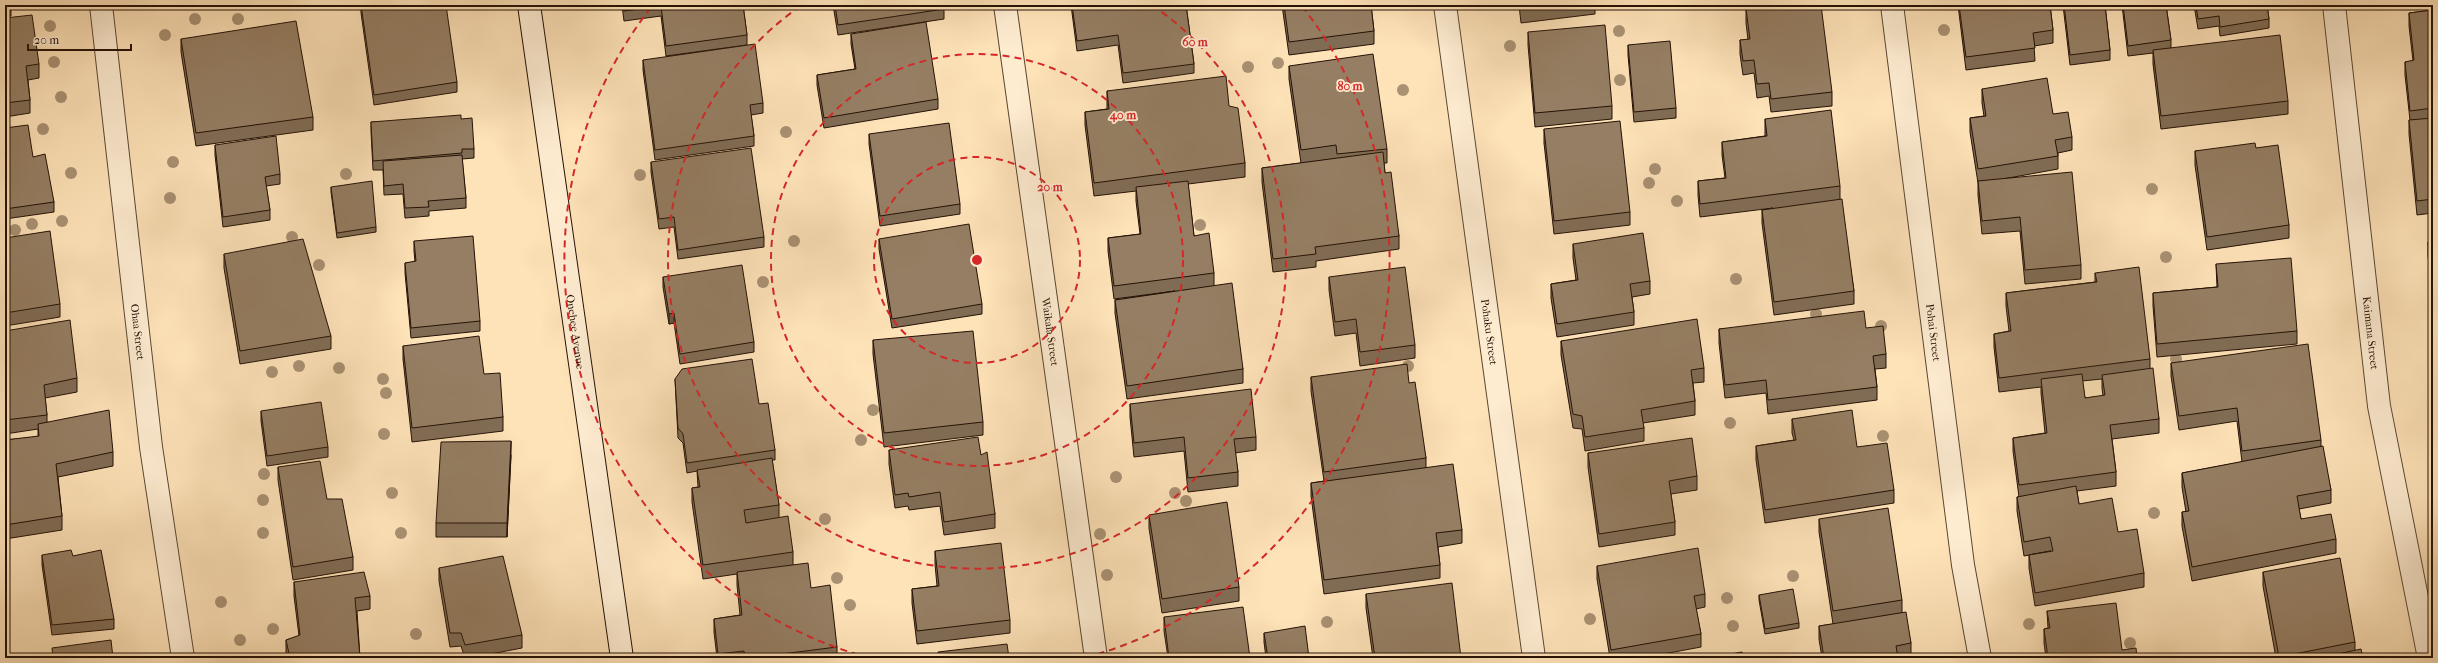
<svg xmlns="http://www.w3.org/2000/svg" width="2438" height="663" font-family="'IM FELL French Canon',serif">
<style>
.lines{fill:none;stroke-linecap:round;stroke-linejoin:round}
.street-casing{stroke:#5a4632;stroke-width:24}
.secondary-casing{stroke:#241206;stroke-width:24}
.street{stroke:#feecd1;stroke-width:22}
.secondary{stroke:#feecd1;stroke-width:22}
.tree{fill:#a99173}
.wall{fill:#806c55;stroke:#241206;fill-rule:evenodd}
.shaded-wall{fill:#685845;stroke:#241206}
.building{fill:#957e63;stroke:#241206}
.ring{fill:none;stroke:#d62828;stroke-width:2;stroke-dasharray:7 5}
.labels{text-anchor:middle;dominant-baseline:central;stroke-width:3.5;stroke-linejoin:round;paint-order:stroke}
.street-label{font-size:11px;fill:#241206;stroke:#feecd1}
.centre{fill:#d62828;stroke:#feecd1;stroke-width:2}
.ring-label{font-size:12px;text-anchor:middle;font-weight:bold;fill:#d62828;stroke:#feecd1;stroke-width:3.5;stroke-linejoin:round;paint-order:stroke}
</style>
<rect width="100%" height="100%" fill="#fee2b8"/>
<filter id="stains"><feTurbulence type="fractalNoise" baseFrequency=".005" numOctaves="4"/><feColorMatrix values="0 0 0 0 .2 0 0 0 0 .09 0 0 0 0 .02 0 0 0 .5 -.17"/></filter>
<radialGradient id="worn" r=".72"><stop offset=".6" stop-color="#630" stop-opacity="0"/><stop offset="1" stop-color="#630" stop-opacity=".3"/></radialGradient>
<g class="lines">
<defs>
<g id="street">
<path id="s1" d="M101 5 151 447 183 658"/>
<path id="s2" d="M1005 5 1096 658"/>
<path id="s3" d="M1445 5 1534 658"/>
<path id="s4" d="M1892 5 1963 565 1980 658"/>
<path id="s5" d="M2334 5 2379 406 2429 658"/>
</g>
<g id="secondary">
<path id="s6" d="M529 5 622 658"/>
</g>
</defs>
<use href="#street" class="street-casing"/>
<use href="#secondary" class="secondary-casing"/>
<use href="#street" class="street"/>
<use href="#secondary" class="secondary"/>
</g>
<g class="tree">
<circle cx="195" cy="19" r="6"/>
<circle cx="238" cy="19" r="6"/>
<circle cx="50" cy="26" r="6"/>
<circle cx="1944" cy="30" r="6"/>
<circle cx="1619" cy="31" r="6"/>
<circle cx="165" cy="35" r="6"/>
<circle cx="1510" cy="46" r="6"/>
<circle cx="54" cy="62" r="6"/>
<circle cx="1278" cy="63" r="6"/>
<circle cx="1248" cy="67" r="6"/>
<circle cx="1620" cy="80" r="6"/>
<circle cx="1403" cy="90" r="6"/>
<circle cx="61" cy="97" r="6"/>
<circle cx="43" cy="129" r="6"/>
<circle cx="786" cy="132" r="6"/>
<circle cx="173" cy="162" r="6"/>
<circle cx="1655" cy="169" r="6"/>
<circle cx="71" cy="173" r="6"/>
<circle cx="346" cy="174" r="6"/>
<circle cx="640" cy="175" r="6"/>
<circle cx="1649" cy="183" r="6"/>
<circle cx="2152" cy="189" r="6"/>
<circle cx="170" cy="198" r="6"/>
<circle cx="1677" cy="201" r="6"/>
<circle cx="62" cy="221" r="6"/>
<circle cx="32" cy="224" r="6"/>
<circle cx="1200" cy="225" r="6"/>
<circle cx="15" cy="230" r="6"/>
<circle cx="292" cy="237" r="6"/>
<circle cx="794" cy="241" r="6"/>
<circle cx="2166" cy="257" r="6"/>
<circle cx="319" cy="265" r="6"/>
<circle cx="1736" cy="279" r="6"/>
<circle cx="763" cy="282" r="6"/>
<circle cx="1816" cy="314" r="6"/>
<circle cx="1881" cy="326" r="6"/>
<circle cx="2176" cy="359" r="6"/>
<circle cx="299" cy="366" r="6"/>
<circle cx="1408" cy="366" r="6"/>
<circle cx="339" cy="368" r="6"/>
<circle cx="272" cy="372" r="6"/>
<circle cx="383" cy="379" r="6"/>
<circle cx="386" cy="393" r="6"/>
<circle cx="873" cy="410" r="6"/>
<circle cx="1730" cy="423" r="6"/>
<circle cx="384" cy="434" r="6"/>
<circle cx="1883" cy="436" r="6"/>
<circle cx="861" cy="440" r="6"/>
<circle cx="264" cy="474" r="6"/>
<circle cx="1116" cy="477" r="6"/>
<circle cx="392" cy="493" r="6"/>
<circle cx="1175" cy="493" r="6"/>
<circle cx="263" cy="500" r="6"/>
<circle cx="1186" cy="501" r="6"/>
<circle cx="2154" cy="513" r="6"/>
<circle cx="825" cy="519" r="6"/>
<circle cx="263" cy="533" r="6"/>
<circle cx="401" cy="533" r="6"/>
<circle cx="1100" cy="534" r="6"/>
<circle cx="1107" cy="575" r="6"/>
<circle cx="1793" cy="576" r="6"/>
<circle cx="837" cy="578" r="6"/>
<circle cx="1727" cy="598" r="6"/>
<circle cx="221" cy="602" r="6"/>
<circle cx="850" cy="605" r="6"/>
<circle cx="1590" cy="619" r="6"/>
<circle cx="1327" cy="622" r="6"/>
<circle cx="2029" cy="624" r="6"/>
<circle cx="1733" cy="626" r="6"/>
<circle cx="273" cy="629" r="6"/>
<circle cx="416" cy="634" r="6"/>
<circle cx="240" cy="640" r="6"/>
<circle cx="2130" cy="643" r="6"/>
</g>
<path class="wall" d="M5 5H11V16L5 17Z
M361 5 457 82V92L374 105 361 13Z
M622 5H743L747 35V45L666 56 661 16 624 21Z
M833 5H944V19L838 35Z
M1071 5H1186L1194 64V73L1123 83 1118 45 1077 51Z
M1282 5H1371L1374 31V44L1289 55Z
M1519 5H1595V14L1521 23Z
M1958 5H2050L2053 30V43L2034 46 2035 61 1966 70Z
M2063 5H2105L2110 50V60L2070 65Z
M2122 5H2166L2171 40V48L2288 101V114L2161 129 2153 64V53L2128 56Z
M2194 5H2267L2269 19V28L2220 36 2219 26 2198 29Z
M1746 9 1832 92V106L1771 112 1769 96 1757 98 1754 73 1743 75 1740 54V40H1748L1746 23Z
M2433 10V213L2417 215 2409 134V120H2410L2405 75V62L2413 61 2409 26V13Z
M5 18 39 64V78L28 80 30 100V113L5 117Z
M1528 32 1612 106V119L1535 127 1528 45Z
M851 34 938 99V109L824 128 817 85V75L855 69 851 44Z
M181 39 313 117V130L196 146 181 52Z
M1628 45 1676 108V118L1634 122 1628 55Z
M643 60 763 103V113L751 115 754 136V146L655 160 643 70Z
M1289 66 1387 149V163H1384L1385 173 1399 236V249L1316 261V267L1273 272 1262 182V168L1301 163 1289 79Z
M1982 89 2053 114 2072 137V150L2058 153V169L2003 179 2081 265V279L2025 284 2020 231 1982 234 1978 195V183L1970 132V118L1984 116 1982 103Z
M1107 91 1229 106 1245 163V177L1188 184 1194 236 1214 273V286L1243 369V383L1127 399 1115 313V300L1175 291 1114 299 1108 251V238L1140 234 1136 201V191L1094 196 1085 125V112L1107 109Z
M461 119 474 149V158L462 159 466 198V208L429 211V216L405 218 403 194 384 195 383 170H373L371 132V122Z
M1765 119 1840 186V199L1854 291V304L1774 315 1762 223V210L1773 208 1700 217 1698 195V181L1725 178 1722 155V142L1765 136Z
M5 128 33 157 54 202V212L5 219Z
M1544 129 1630 212V225L1554 234 1544 143Z
M869 134 960 204V214L880 226 869 144Z
M215 145 280 174V184L266 186 270 210V220L223 227 215 155Z
M2256 148 2289 225V238L2207 250 2195 165V151Z
M651 162 764 237V247L678 259 674 227 659 229 651 172Z
M331 187 376 227V232L337 238 331 192Z
M2432 223H2433V294L2428 256V242L2433 241Z
M5 238 60 304V317L5 326V257H6Z
M879 239 982 304V314L892 328 879 249Z
M414 241 480 321V331L411 338 405 273V263L415 262 414 251Z
M1573 244 1650 281V294L1632 297 1634 312V325L1557 337 1551 298V284L1576 280 1573 258Z
M224 254 331 336V349L240 364 224 268Z
M2216 264 2297 331V344L2157 357 2153 306V293L2217 287Z
M2095 273 2150 359V368L2159 419V433L2112 439 2116 472V486L2077 491 2079 504 2118 532 2144 573V587L2035 606 2029 568V555L2051 551H2050L2024 556 2017 511V497H2019L2013 451V438L2045 433 2041 393V387L1999 392 1994 347V334L2009 331 2006 306V293L2095 282ZM2102 379V388L2103 396 2085 398 2082 381Z
M663 277 754 342V352L680 364 674 323 669 324 663 287Z
M1329 277 1415 345V358L1360 366 1356 333 1335 336 1329 290Z
M1866 328 1886 354V368L1875 369 1877 387V400L1768 414 1766 393 1725 398 1719 343V329Z
M5 331 77 378V392L45 398 47 415V422L113 452V466L58 477 62 516V530L5 539V440L38 437V429L5 434Z
M873 340 983 422V435L884 447 873 354Z
M1561 341 1704 368V382L1693 383 1695 401V415L1643 423 1644 428V441L1585 451 1582 429 1573 428 1561 355Z
M403 346 484 374 503 417V431L412 442 403 359Z
M2171 363 2321 440V446L2331 490V503L2299 509 2301 519 2336 539V553L2192 581 2182 526V512H2186L2182 487V473L2242 462 2237 421 2179 430 2171 376Z
M1311 377 1409 383 1426 458V468L1462 530V543L1438 547 1440 565V578L1324 594 1311 496V483L1324 481 1311 391Z
M675 379 759 404 775 450V460H772L779 505V518L793 552V565L811 588 837 647V658H717L714 632V619L740 615 737 585V574L703 579 692 502V488L698 487 697 471 687 473 683 443 678 438Z
M1130 404 1256 437V450L1235 453 1238 472V486L1188 492 1184 451 1134 457 1130 417Z
M261 411 328 447V457L267 466 261 421Z
M1792 419 1857 447 1894 490V503L1765 523 1756 460V446L1794 440 1792 433Z
M889 450 981 455 995 514V528L944 535 940 506 909 510 908 506 895 508 889 464Z
M1588 453 1697 476V490L1671 494 1675 522V535L1599 547 1588 467Z
M511 455 507 537H436V523Z
M278 467 327 499 353 557V570L293 580 278 480Z
M1149 515 1239 587V601L1162 613 1149 528Z
M1819 519 1902 600V612L1911 643V657L1904 658H1822L1819 639V626L1833 624 1819 532Z
M935 551 1010 620V633L917 644 912 603V589L937 586 935 564Z
M42 555 114 619V629L52 635 42 565Z
M1597 566 1705 594V607L1696 609 1701 634V647L1642 658H1610L1597 579Z
M439 568 522 635V648L470 658H465L461 646 450 647 439 581Z
M2263 572 2355 642V651L2363 658H2276L2263 586Z
M294 582 370 596V609L357 611 360 658H287L286 654V640L299 636 294 596Z
M1366 594 1461 658H1373L1366 608Z
M1759 595 1799 623V628L1765 634 1759 600Z
M2047 611 2122 650 2137 658H2046L2044 643V629L2048 628Z
M1164 617 1250 658H1168L1164 631Z
M1264 633 1309 658H1266L1264 642Z"/>
<path class="shaded-wall" d="M674 313V323L669 324V314Z
M511 441V455L507 537V523Z"/>
<path class="building" d="M361 5H446L457 82 374 95Z
M623 5H743L747 35 666 46 661 6 624 11Z
M835 5H944V9L838 25Z
M1072 5H1186L1194 64 1123 73 1118 35 1077 41Z
M1284 5H1371L1374 31 1289 42Z
M1521 5H1560L1521 9Z
M1785 5H1821L1832 92 1771 99 1769 83 1757 84 1754 60 1743 61 1740 40 1750 39 1746 9Z
M1959 5H2050L2053 30 2033 33 2035 48 1966 57Z
M2064 5H2105L2110 50 2070 55Z
M2123 5H2166L2171 40 2128 46Z
M2196 5H2267L2269 19 2220 27 2219 16 2198 19Z
M2433 10V108L2410 111 2405 62 2414 60 2409 13Z
M32 15 39 64 26 66 30 100 5 103V18Z
M296 21 313 117 196 133 181 39Z
M926 22 938 99 824 118 817 75 856 69 851 34Z
M1605 25 1612 106 1535 113 1528 32Z
M2280 35 2288 101 2161 116 2153 50Z
M1670 41 1676 108 1634 112 1628 45Z
M755 44 763 103 750 105 754 136 655 150 643 60Z
M1373 54 1387 149 1337 154 1336 145 1301 150 1289 66Z
M1226 76 1229 106 1238 108 1245 163 1094 183 1085 112 1109 109 1107 91Z
M2047 78 2053 114 2068 112 2072 137 2055 140 2058 156 1978 169 1970 118 1986 116 1982 89Z
M1831 110 1840 186 1700 204 1698 181 1726 178 1722 142 1767 136 1765 119Z
M461 115V119L472 118 474 149H462V153L373 161 371 122Z
M2433 118V199L2417 201 2409 120Z
M1620 121 1630 212 1554 221 1544 129Z
M949 123 960 204 880 216 869 134Z
M28 125 33 157 45 154 54 202 5 209V128Z
M276 136 280 174 265 177 270 210 223 217 215 145Z
M2255 143 2256 148 2278 145 2289 225 2207 237 2195 151Z
M751 148 764 237 678 250 674 217 659 219 651 162Z
M1383 152 1385 173 1391 172 1399 236 1315 247 1316 254 1273 259 1262 168Z
M462 155 466 198 428 201 429 207 405 208 403 184 384 186 383 161Z
M2072 172 2081 265 2025 270 2020 217 1982 221 1978 181Z
M372 181 376 227 337 233 331 187Z
M1188 181 1194 236 1209 233 1214 273 1114 286 1108 238 1141 234 1136 187Z
M1842 199 1854 291 1774 302 1762 210Z
M969 224 982 304 892 319 879 239Z
M50 231 60 304 5 313V257L7 256 5 238Z
M1643 233 1650 281 1630 284 1634 312 1557 324 1551 284 1578 280 1573 244Z
M473 236 480 321 411 328 405 263 416 261 414 241Z
M303 239 331 336 240 351 224 254Z
M2433 241V281L2428 242Z
M2291 258 2297 331 2157 344 2153 293 2218 287 2216 264Z
M742 265 754 342 680 354 674 313 669 314 663 277Z
M1405 267 1415 345 1360 352 1356 319 1335 322 1329 277Z
M2139 267 2150 359 1999 378 1994 334 2011 331 2006 293 2097 282 2095 273Z
M1232 283 1243 369 1127 386 1115 300Z
M1864 311 1866 328 1883 326 1886 354 1873 356 1877 387 1768 400 1766 380 1725 385 1719 329Z
M1697 319 1704 368 1691 370 1695 401 1641 410 1644 428 1585 437 1582 416 1573 414 1561 341Z
M70 320 77 378 44 385 47 415 5 420V331Z
M973 331 983 422 884 433 873 340Z
M479 336 484 374 500 373 503 417 412 428 403 346Z
M2308 344 2321 440 2242 451 2237 408 2179 416 2171 363Z
M752 359 759 404 768 403 775 450 687 463 683 434 678 428 675 379 682 369Z
M1407 364 1409 383 1415 382 1426 458 1324 472 1311 377Z
M2153 368 2159 419 2110 425 2116 472 2019 485 2013 438 2047 433 2041 379 2082 374 2085 398 2105 395 2102 375Z
M1251 389 1256 437 1234 439 1238 472 1188 478 1184 437 1134 443 1130 404Z
M321 402 328 447 267 456 261 411Z
M109 410 113 452 56 464 62 516 5 525V440L39 436 38 424Z
M1852 410 1857 447 1887 443 1894 490 1765 510 1756 446 1796 440 1792 419Z
M978 437 981 455 987 452 995 514 944 522 940 492 909 497 908 493 895 495 889 450Z
M1692 438 1697 476 1669 481 1675 522 1599 534 1588 453Z
M511 441 507 523H436L441 442Z
M2323 446 2331 490 2297 496 2301 519 2331 514 2336 539 2192 567 2182 512 2189 511 2182 473Z
M772 458 779 505 744 510 746 523 788 516 793 552 703 565 692 488 700 487 697 470Z
M320 461 327 499H342L353 557 293 567 278 467Z
M1453 464 1462 530 1436 533 1440 565 1324 580 1311 483Z
M2076 486 2079 504 2112 498 2118 532 2137 529 2144 573 2035 593 2029 555 2053 551 2050 537 2024 542 2017 497Z
M1227 502 1239 587 1162 599 1149 515Z
M1888 508 1902 600 1833 611 1819 519Z
M1001 543 1010 620 917 631 912 589 939 586 935 551Z
M1698 548 1705 594 1694 596 1701 634 1611 650 1597 566Z
M71 550 73 556 101 550 114 619 52 625 42 555Z
M503 556 522 635 465 645 461 633H450L439 568Z
M2340 558 2355 642 2279 657 2263 572Z
M808 563 811 588 830 585 837 647 750 658H745L744 651 718 654 714 619 742 615 737 572Z
M364 572 370 596 355 598 360 658H290L286 640 300 635 294 582Z
M1452 583 1461 658H1375L1366 594Z
M1793 589 1799 623 1765 629 1759 595Z
M2116 603 2122 650 2136 648 2137 658H2048L2044 629 2050 628 2047 611Z
M1243 607 1250 658H1169L1164 617Z
M1906 612 1911 643 1896 646 1898 658H1824L1819 626Z
M1305 626 1309 658H1268L1264 633Z
M111 640 113 658H53L52 648Z
M1007 644 1009 658H938V652Z
M2361 649 2363 658H2319Z
M1742 652 1743 658H1708Z"/>
<g class="ring">
<circle cx="977" cy="260" r="103"/>
<circle cx="977" cy="260" r="206"/>
<path d="M1152 5A309 309 0 1 1 802 5"/>
<path d="M870 658A412 412 0 0 1 652 6M1302 6A412 412 0 0 1 1084 658"/>
</g>
<g class="labels">
<g class="street-label">
<text stroke="none"><textPath href="#s6" startOffset="330">Onehee Avenue</textPath></text>
<text stroke="none"><textPath href="#s2" startOffset="330">Waikala Street</textPath></text>
<text stroke="none"><textPath href="#s3" startOffset="330">Pohaku Street</textPath></text>
<text stroke="none"><textPath href="#s1" startOffset="329">Ohaa Street</textPath></text>
<text stroke="none"><textPath href="#s4" startOffset="330">Pohai Street</textPath></text>
<text stroke="none"><textPath href="#s5" startOffset="330">Kaimana Street</textPath></text>
</g>
</g>
<circle cx="977" cy="260" r="6" class="centre"/>
<g class="ring-label">
<text x="1195" y="46">60 m</text>
<text x="1350" y="90">80 m</text>
<text x="1123" y="119">40 m</text>
<text x="1050" y="191">20 m</text>
</g>
<rect width="2438" height="663" fill="none" stroke="#fee2b8" stroke-width="20"/>
<rect x="6" y="6" width="2426" height="651" fill="none" stroke="#241206" stroke-width="2"/>
<rect x="10" y="10" width="2418" height="643" fill="none" stroke="#241206"/>
<path d="M28 44v6h103v-6" fill="none" stroke="#241206" stroke-width="2"/>
<text x="34" y="44" font-size="12" fill="#241206" stroke="#feecd1" stroke-width="3" paint-order="stroke">20 m</text>
<rect width="100%" height="100%" filter="url(#stains)"/>
<rect width="100%" height="100%" fill="url(#worn)"/>
</svg>
